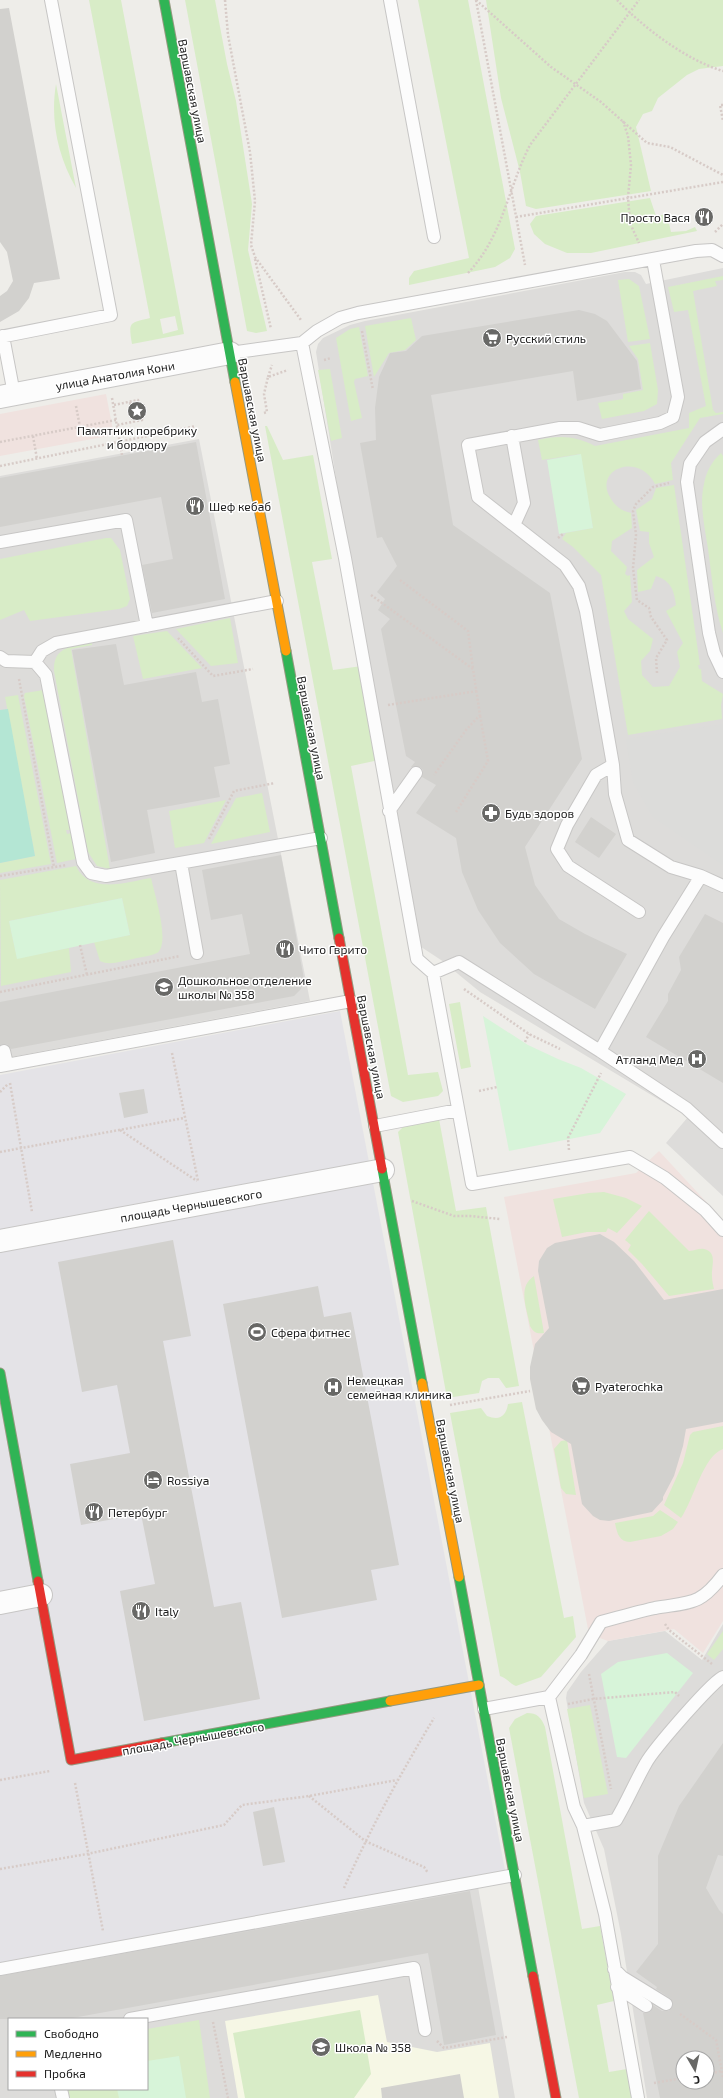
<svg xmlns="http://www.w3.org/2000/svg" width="723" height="2098" font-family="'Exo 2',sans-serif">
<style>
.residential{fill:#dddcda;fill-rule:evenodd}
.commercial{fill:#f0e2df}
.education{fill:#f6f7e5}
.religious{fill:#dcdcda}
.grass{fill:#d8ecc7;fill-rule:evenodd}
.park{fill:#d7f4d9}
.pitch{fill:#b4e6d4}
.plaza{fill:#e4e3e7}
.building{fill:#d2d1ce;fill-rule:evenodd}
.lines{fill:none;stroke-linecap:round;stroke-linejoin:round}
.lane-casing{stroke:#c7c6c5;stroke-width:14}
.street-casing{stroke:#c7c6c5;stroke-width:24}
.fast-casing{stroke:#959980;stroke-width:11}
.slow-casing{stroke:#959980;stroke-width:11}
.jam-casing{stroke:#959980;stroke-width:11}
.path{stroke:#d7cbc7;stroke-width:2.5;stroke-dasharray:2 2;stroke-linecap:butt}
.lane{stroke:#fcfcfc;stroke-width:12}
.street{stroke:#fcfcfc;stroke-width:22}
.fast{stroke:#30b455;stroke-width:9}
.slow{stroke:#ff9f0a;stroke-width:9}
.jam{stroke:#e5322d;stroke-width:9}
.labels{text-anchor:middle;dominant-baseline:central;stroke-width:3;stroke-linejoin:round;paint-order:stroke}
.street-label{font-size:12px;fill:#202020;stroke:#fff}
.poi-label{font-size:12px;fill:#202020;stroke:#fff;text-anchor:start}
</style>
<rect width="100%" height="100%" fill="#eeede9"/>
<path class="residential" d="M723 268V1196L666 1143 688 1117 480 992 441 960 409 939 316 352 318 344 323 338 350 325 365 321 625 272H635L641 275 646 284Z
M199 439 310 1001 0 1059V476Z
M723 1624V2098H647L621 1934 604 1849 584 1803 566 1698 567 1692 581 1672 608 1641 665 1631 702 1660ZM683 2058H707V2082H683Z
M477 1881 515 2098H0V1968ZM9 2019H147V2089H9Z"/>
<path class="commercial" d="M106 394 114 435 0 456V414Z
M659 1151 723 1220V1621L703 1653 674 1629 608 1641 589 1634 504 1197 636 1173Z"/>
<path class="education" d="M378 1995 387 2042 437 2052 490 2043 499 2098H238L225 2021Z"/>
<path class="religious" d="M723 724V865L653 817 633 782 626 739Z"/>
<path class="grass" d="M89 0H121L184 334 132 344C128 321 130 323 150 318ZM175 316 178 330 163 334 160 319Z
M185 0H215L227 64 236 101 252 204 248 250 267 331 256 333 247 331Z
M418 0H468L515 249 510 258 495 267 409 285V278L414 271 469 258Z
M486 0H723V66L699 69 687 75 658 98 652 111 643 114 636 127 651 191 536 209 526 206 520 172 501 98Z
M56 84 76 188C58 156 50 121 56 84Z
M650 198 656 216 667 214 671 232 686 231 695 227 697 231 591 253H567L545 244 534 234 530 224 536 216Z
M723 276V280L715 281 717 286 693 291 713 410 716 413 723 412V414L700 418 671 463 673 480 655 484C638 451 592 470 611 499 616 507 622 511 631 513L632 528 612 541 611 551 627 567 625 574 628 576 630 575 632 602 624 611 628 619 653 639 650 651 641 661 642 675 653 687 669 686 680 667 677 652 683 643 666 611 676 605C674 590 671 581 656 576L651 589 638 592 637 570 654 557 649 543V532L640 531 636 510 652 499 656 488 674 485 700 665H698L699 669H701L702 681 723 694 721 705 722 719 628 735 601 575 573 547 562 539 566 533 593 528 580 454 542 460 538 440C559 435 576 436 595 446L689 428V413L706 406 688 310 674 312 668 287Z
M629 279 639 286 650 339 628 342 618 280Z
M411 318 416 340 405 350 389 353 374 377 365 326Z
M359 327 368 376 355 379 354 382 362 418 351 421 336 338 350 329Z
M650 343 658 390 657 404 644 411 602 419 598 403 623 399V394L643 390 638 359 629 346Z
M330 369 342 438 331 441 318 370Z
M265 426H267L283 460 313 455 332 559 312 562 333 670 362 666 379 760 351 766 408 1075 438 1072 443 1091 438 1096 403 1102 391 1096Z
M721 453 723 456V633C714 606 712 577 708 549 705 528 699 505 704 484 706 472 712 461 721 453Z
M106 538H111L120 550 130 599 127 606 119 609 30 621 24 610 0 620V559Z
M230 618 238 663 211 666 176 629Z
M167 631 202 668 143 679 133 636Z
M92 642V645L71 649 110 869 97 866 88 852 54 671C53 646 72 647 92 642Z
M44 690 70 830H66L67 834 71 833 76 859 57 863 24 696 25 693Z
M18 695 51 864 0 873V863L35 856 5 697Z
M262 793 270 832 211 844 236 798Z
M226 800 204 843 175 848 169 811Z
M76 866C90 895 126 882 151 878 154 892 171 944 157 953 151 956 140 957 133 959 122 961 110 966 100 961L94 942 130 935 122 898 9 921 17 958 69 948 71 972 1 986 0 880Z
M460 1002 471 1067 461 1069 449 1004Z
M439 1119 456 1211 486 1207 519 1386 506 1388 499 1378H488L482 1381 479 1393 447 1398 398 1132 405 1125Z
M604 1192 626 1198 642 1206 617 1233 608 1228 606 1232H587L562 1237 553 1199 589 1193Z
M649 1211 689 1251C695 1251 699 1248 704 1249 718 1252 711 1267 712 1276 712 1280 713 1285 714 1289L669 1296 642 1264 628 1250 631 1245 625 1240Z
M534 1276 544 1333C537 1334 534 1333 530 1326 527 1309 517 1287 534 1276Z
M522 1402 564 1618 573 1616 576 1637 541 1677 516 1686C510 1684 507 1678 500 1676L450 1413 481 1408 487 1416C500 1421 506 1416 508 1404Z
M723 1426V1449C703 1456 694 1499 681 1518L664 1505 683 1463 690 1435 693 1432Z
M567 1440 576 1495 566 1494 561 1488 554 1449 561 1441Z
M660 1510 678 1522 673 1529 661 1536 630 1542C619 1542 617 1533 615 1523L653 1516Z
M723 1631V1649L714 1660 707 1654Z
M590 1705 608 1794 584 1798 567 1709Z
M527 1713C537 1713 541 1717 545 1727L582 1929 600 1926 614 2001 597 2005 609 2072 627 2069 632 2098H579L509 1728 515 1719Z
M360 2010 371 2074 354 2098H245L233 2033Z
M199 2020 210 2098H67L66 2089H147V2029Z"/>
<path class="park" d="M581 454 593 528 559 534 547 460Z
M122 898 130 935 17 959 9 921Z
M483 1016 528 1045 558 1059 581 1068 626 1094 600 1133 509 1151Z
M667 1653 693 1673 626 1758 617 1757 601 1674 618 1662Z
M179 2056 186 2098H119L117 2089H147V2061Z"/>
<path class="pitch" d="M8 709 35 856 0 863V710Z"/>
<path class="plaza" d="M340 1011 505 1870 0 1965V1075Z"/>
<path class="building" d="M9 8 60 279 34 283 29 298 19 311 0 322V296L7 291 13 281 7 252 0 242V9Z
M579 310 595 314 607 321 637 361 641 389 577 401 573 371 431 395 453 525 550 593 582 759 525 847 535 885 559 919 585 934 627 954 595 1009 534 974 500 943 478 910 462 872 456 838 416 813 436 785 422 777 423 770 420 767H411L415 762 406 756 381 629 390 619 378 610 385 599 377 592 397 566 382 537 377 538 360 443 376 440 375 408 379 377 390 353 406 351 422 336Z
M196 442 225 599 152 613 142 565 173 559 161 497 0 527V478Z
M116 644 124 685 196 672 202 702 218 699 230 764 214 767 220 797 147 810 155 853 111 862 72 650Z
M591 817 616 834 599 858 575 842Z
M281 855 304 979 301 989 294 996 11 1049 7 1044 0 1045V1002L250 954 242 914 211 920 202 870Z
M705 914 723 923V1083L646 1037 668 1001V994L681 970 679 957Z
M144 1089 148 1113 124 1118 119 1093Z
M600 1234 614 1242 634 1261 664 1300 723 1289V1422L686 1429 683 1446 674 1476 663 1497V1500L652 1512 609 1521 600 1520 593 1516 582 1504 571 1444 551 1432 542 1420 536 1409 530 1379V1367L535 1344 549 1328 538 1271 539 1261 547 1248 555 1243Z
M173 1240 191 1336 163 1341 214 1607 241 1602 260 1699 144 1721 120 1591 155 1584 141 1514 81 1525 70 1464 130 1453 117 1385 82 1392 58 1262Z
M318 1286 324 1317 351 1312 399 1565 371 1570 377 1600 282 1618 223 1304Z
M723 1743V1856L718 1855 706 1888 719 1910 723 1914V2098H660L643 2013 650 2012 653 2005 662 2011H669L673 2004 670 1998 656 1989 657 1987 636 1972 658 1944V1856L679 1806ZM683 2058H707V2082H683Z
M274 1807 285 1862 263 1866 253 1812Z
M470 1891 496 2035 444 2045 428 1953 67 2019H0V1976Z
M460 2074 464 2098H382L381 2088Z"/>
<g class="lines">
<defs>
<path id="lane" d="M390 0 434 237
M3 336 14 394
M0 337 111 315 51 0
M302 343 345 558 417 959 433 973 472 1184 630 1157 665 1178 705 1210 723 1230
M230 353 302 343 317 331 340 318 358 313 696 251 712 250 723 256
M723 429 705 442 690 464 687 482 709 633 714 653 723 672
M512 436 524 503 514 525
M0 542 126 520 147 626
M277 601 56 643 42 651 35 662 46 675 83 862 91 873 106 876 321 838
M0 657 6 661 35 662
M613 765 615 794 628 840 671 867 701 876
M389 811 416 773
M181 863 197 953
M639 912 568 866 557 849 567 825 596 775 613 765 586 611 579 586 565 565 478 497 468 445 560 428H578L600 435 660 423 673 417 678 397 653 260
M433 973 459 962 600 1051 663 937 701 876 723 886
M4 1051 7 1064
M600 1051 686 1108 723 1142
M0 1066 351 1001
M375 1126 458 1110
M549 1697 574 1807 583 1826 616 1820C627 1802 635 1782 646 1763 653 1750 714 1679 723 1677
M484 1709 549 1697 581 1655 601 1622C619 1617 637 1612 655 1608 690 1602 700 1606 723 1575
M583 1826 605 1914 638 2098
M0 1969 515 1875
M614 1969 622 1977 666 2004
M617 1987 646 2006
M130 2019 414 1968 425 2030
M61 2089 63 2098"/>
<path id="street" d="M0 397 230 353
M0 1241 383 1170
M0 1603 41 1595"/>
<path id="fast" d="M164 0 235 382
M286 651 339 938
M382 1169 422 1383
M0 1373 38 1581
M459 1577 533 1976
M162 1743 390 1701"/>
<path id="slow" d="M235 382 286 651
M422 1383 459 1577
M390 1701 479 1685"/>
<path id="jam" d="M339 938 382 1169
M38 1581 71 1760 162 1743
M533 1976 556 2098"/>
</defs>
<use href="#lane" class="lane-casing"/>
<use href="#street" class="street-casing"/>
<use href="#fast" class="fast-casing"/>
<use href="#slow" class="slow-casing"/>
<use href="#jam" class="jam-casing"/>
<path class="path" d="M225 0 228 35 250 152 255 201 251 245 255 257 301 320
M476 0 551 67 601 102 647 143 670 147 723 175
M476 0 525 265
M617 0C644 28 686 60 723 71
M723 105H720L723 121
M623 121 628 136 631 165 628 197 630 223 639 243
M516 217 723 182
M715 232 723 224
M255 259 271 329
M468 273C503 236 508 188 530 145L639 0
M362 331 373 390
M324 360 331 358
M268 377 272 365
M112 398 122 455
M130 402 133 422
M114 405 138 400 142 420 117 425
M76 406 80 427
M264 413 267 412 264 394 268 377 288 370
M33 436 37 459
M0 442 116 420
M0 466 196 426
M558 538 563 534
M400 580 468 631 473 669
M371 595 473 669 480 715 466 730 434 775
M178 638 213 676 253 669
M657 673 656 658 667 640 651 617 649 608 637 600 633 568 636 535 633 511 636 504 653 487 669 483
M19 679 54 867
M388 705 477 691
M456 812 488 761 480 715
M209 839 234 791 275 783
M0 876 67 865
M80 945 87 975
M464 989 529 1034 560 1049
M0 992 180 956
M525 1042 529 1034
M172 1053 198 1181
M10 1083 32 1212
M479 1091 497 1087
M0 1092 8 1084
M120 1130 197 1181
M569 1150 568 1138 601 1073
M0 1152 184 1118
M412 1201 454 1216H470L500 1219
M450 1405 530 1391
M665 1624 669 1630 712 1664
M589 1674 611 1789
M568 1704 593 1699 675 1692 679 1696
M0 1780 50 1771
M75 1783 103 1931
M309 1796 365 1841 424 1867 428 1873
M0 1869 87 1854 224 1825 242 1805 309 1796 397 1780
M344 1888C370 1829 401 1773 434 1718
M680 2014 716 2040 723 2077
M213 2022 228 2098
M437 2041 444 2048 507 2037
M707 2074 722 2071
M654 2083 683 2078"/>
<use href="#lane" class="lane"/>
<use href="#street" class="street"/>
<use href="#fast" class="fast"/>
<use href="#slow" class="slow"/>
<use href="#jam" class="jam"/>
</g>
<defs>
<symbol id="restaurant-disc" viewBox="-11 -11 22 22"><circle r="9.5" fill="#686866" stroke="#fff"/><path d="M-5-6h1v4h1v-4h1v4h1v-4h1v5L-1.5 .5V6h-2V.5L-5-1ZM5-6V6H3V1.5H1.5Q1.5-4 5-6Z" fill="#fff"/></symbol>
<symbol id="supermarket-disc" viewBox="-11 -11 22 22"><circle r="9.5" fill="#686866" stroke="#fff"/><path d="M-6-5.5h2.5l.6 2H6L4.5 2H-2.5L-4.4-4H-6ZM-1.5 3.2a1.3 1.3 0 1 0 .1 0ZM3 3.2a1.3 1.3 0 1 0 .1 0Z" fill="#fff"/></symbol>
<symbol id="sight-disc" viewBox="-11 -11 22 22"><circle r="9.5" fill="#686866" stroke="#fff"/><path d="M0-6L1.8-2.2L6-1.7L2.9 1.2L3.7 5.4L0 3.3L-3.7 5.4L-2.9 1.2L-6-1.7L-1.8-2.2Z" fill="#fff"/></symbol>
<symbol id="pharmacy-disc" viewBox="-11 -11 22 22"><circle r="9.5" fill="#686866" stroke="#fff"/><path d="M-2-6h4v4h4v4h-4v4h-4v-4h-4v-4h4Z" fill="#fff"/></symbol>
<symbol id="school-disc" viewBox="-11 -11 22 22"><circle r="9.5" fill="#686866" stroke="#fff"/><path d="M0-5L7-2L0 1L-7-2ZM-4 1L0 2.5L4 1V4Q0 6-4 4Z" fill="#fff"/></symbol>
<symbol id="hospital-disc" viewBox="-11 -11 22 22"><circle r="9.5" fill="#686866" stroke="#fff"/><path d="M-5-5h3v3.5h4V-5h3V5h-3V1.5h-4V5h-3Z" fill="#fff"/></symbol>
<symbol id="stadium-disc" viewBox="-11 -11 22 22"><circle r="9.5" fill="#686866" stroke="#fff"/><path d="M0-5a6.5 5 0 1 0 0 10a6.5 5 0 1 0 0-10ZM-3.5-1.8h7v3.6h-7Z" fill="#fff"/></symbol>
<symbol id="hotel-disc" viewBox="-11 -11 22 22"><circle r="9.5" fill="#686866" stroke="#fff"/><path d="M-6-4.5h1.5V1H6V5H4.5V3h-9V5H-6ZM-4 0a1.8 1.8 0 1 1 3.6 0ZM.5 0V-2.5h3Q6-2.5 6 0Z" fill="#fff"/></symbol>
</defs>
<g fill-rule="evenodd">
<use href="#restaurant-disc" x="693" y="206" width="22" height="22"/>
<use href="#supermarket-disc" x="481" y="327" width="22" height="22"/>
<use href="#sight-disc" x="126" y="400" width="22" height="22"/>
<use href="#restaurant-disc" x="184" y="495" width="22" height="22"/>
<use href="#pharmacy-disc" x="480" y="802" width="22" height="22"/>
<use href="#restaurant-disc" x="274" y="938" width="22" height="22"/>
<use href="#school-disc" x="153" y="976" width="22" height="22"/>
<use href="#hospital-disc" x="686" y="1048" width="22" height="22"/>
<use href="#stadium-disc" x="246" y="1321" width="22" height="22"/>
<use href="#supermarket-disc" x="570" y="1375" width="22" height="22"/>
<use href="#hospital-disc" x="322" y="1376" width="22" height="22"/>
<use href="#hotel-disc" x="142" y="1469" width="22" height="22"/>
<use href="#restaurant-disc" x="83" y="1501" width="22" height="22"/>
<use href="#restaurant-disc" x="130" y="1600" width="22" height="22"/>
<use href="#school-disc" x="310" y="2036" width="22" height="22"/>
</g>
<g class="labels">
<g class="street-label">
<text transform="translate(193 91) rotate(79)">Варшавская улица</text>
<text transform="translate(115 375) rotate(-10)">улица Анатолия Кони</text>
<text transform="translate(253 410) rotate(79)">Варшавская улица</text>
<text transform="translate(312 728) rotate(79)">Варшавская улица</text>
<text transform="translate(372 1047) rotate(79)">Варшавская улица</text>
<text transform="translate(191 1205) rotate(-10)">площадь Чернышевского</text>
<text transform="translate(451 1471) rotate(79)">Варшавская улица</text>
<text transform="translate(193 1738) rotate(-10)">площадь Чернышевского</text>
<text transform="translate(511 1790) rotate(79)">Варшавская улица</text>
</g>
<g class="poi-label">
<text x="690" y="217" text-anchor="end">Просто Вася</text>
<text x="506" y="338">Русский стиль</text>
<text x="137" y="430" text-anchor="middle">Памятник поребрику<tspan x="137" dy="14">и бордюру</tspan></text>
<text x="209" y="506">Шеф кебаб</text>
<text x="505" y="813">Будь здоров</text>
<text x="299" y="949">Чито Гврито</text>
<text x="178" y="980">Дошкольное отделение<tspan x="178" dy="14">школы № 358</tspan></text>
<text x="683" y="1059" text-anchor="end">Атланд Мед</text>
<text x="271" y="1332">Сфера фитнес</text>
<text x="347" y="1380">Немецкая<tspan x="347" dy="14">семейная клиника</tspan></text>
<text x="595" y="1386">Pyaterochka</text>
<text x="167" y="1480">Rossiya</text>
<text x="108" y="1512">Петербург</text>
<text x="155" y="1611">Italy</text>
<text x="335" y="2047">Школа № 358</text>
</g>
</g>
<rect x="8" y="2018" width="140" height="72" fill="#ffffff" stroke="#a6a6a6"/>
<rect x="16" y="2031" width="20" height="6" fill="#30b455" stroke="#a6a6a6"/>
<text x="44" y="2038" font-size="12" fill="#202020">Свободно</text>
<rect x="16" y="2051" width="20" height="6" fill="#ff9f0a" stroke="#a6a6a6"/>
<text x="44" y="2058" font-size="12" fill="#202020">Медленно</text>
<rect x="16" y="2071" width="20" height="6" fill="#e5322d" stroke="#a6a6a6"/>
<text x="44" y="2078" font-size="12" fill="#202020">Пробка</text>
<g transform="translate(695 2070) rotate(171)"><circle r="19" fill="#ffffff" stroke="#a6a6a6"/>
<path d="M0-3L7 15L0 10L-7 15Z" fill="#686866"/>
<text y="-6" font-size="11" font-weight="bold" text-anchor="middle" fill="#202020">С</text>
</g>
</svg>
